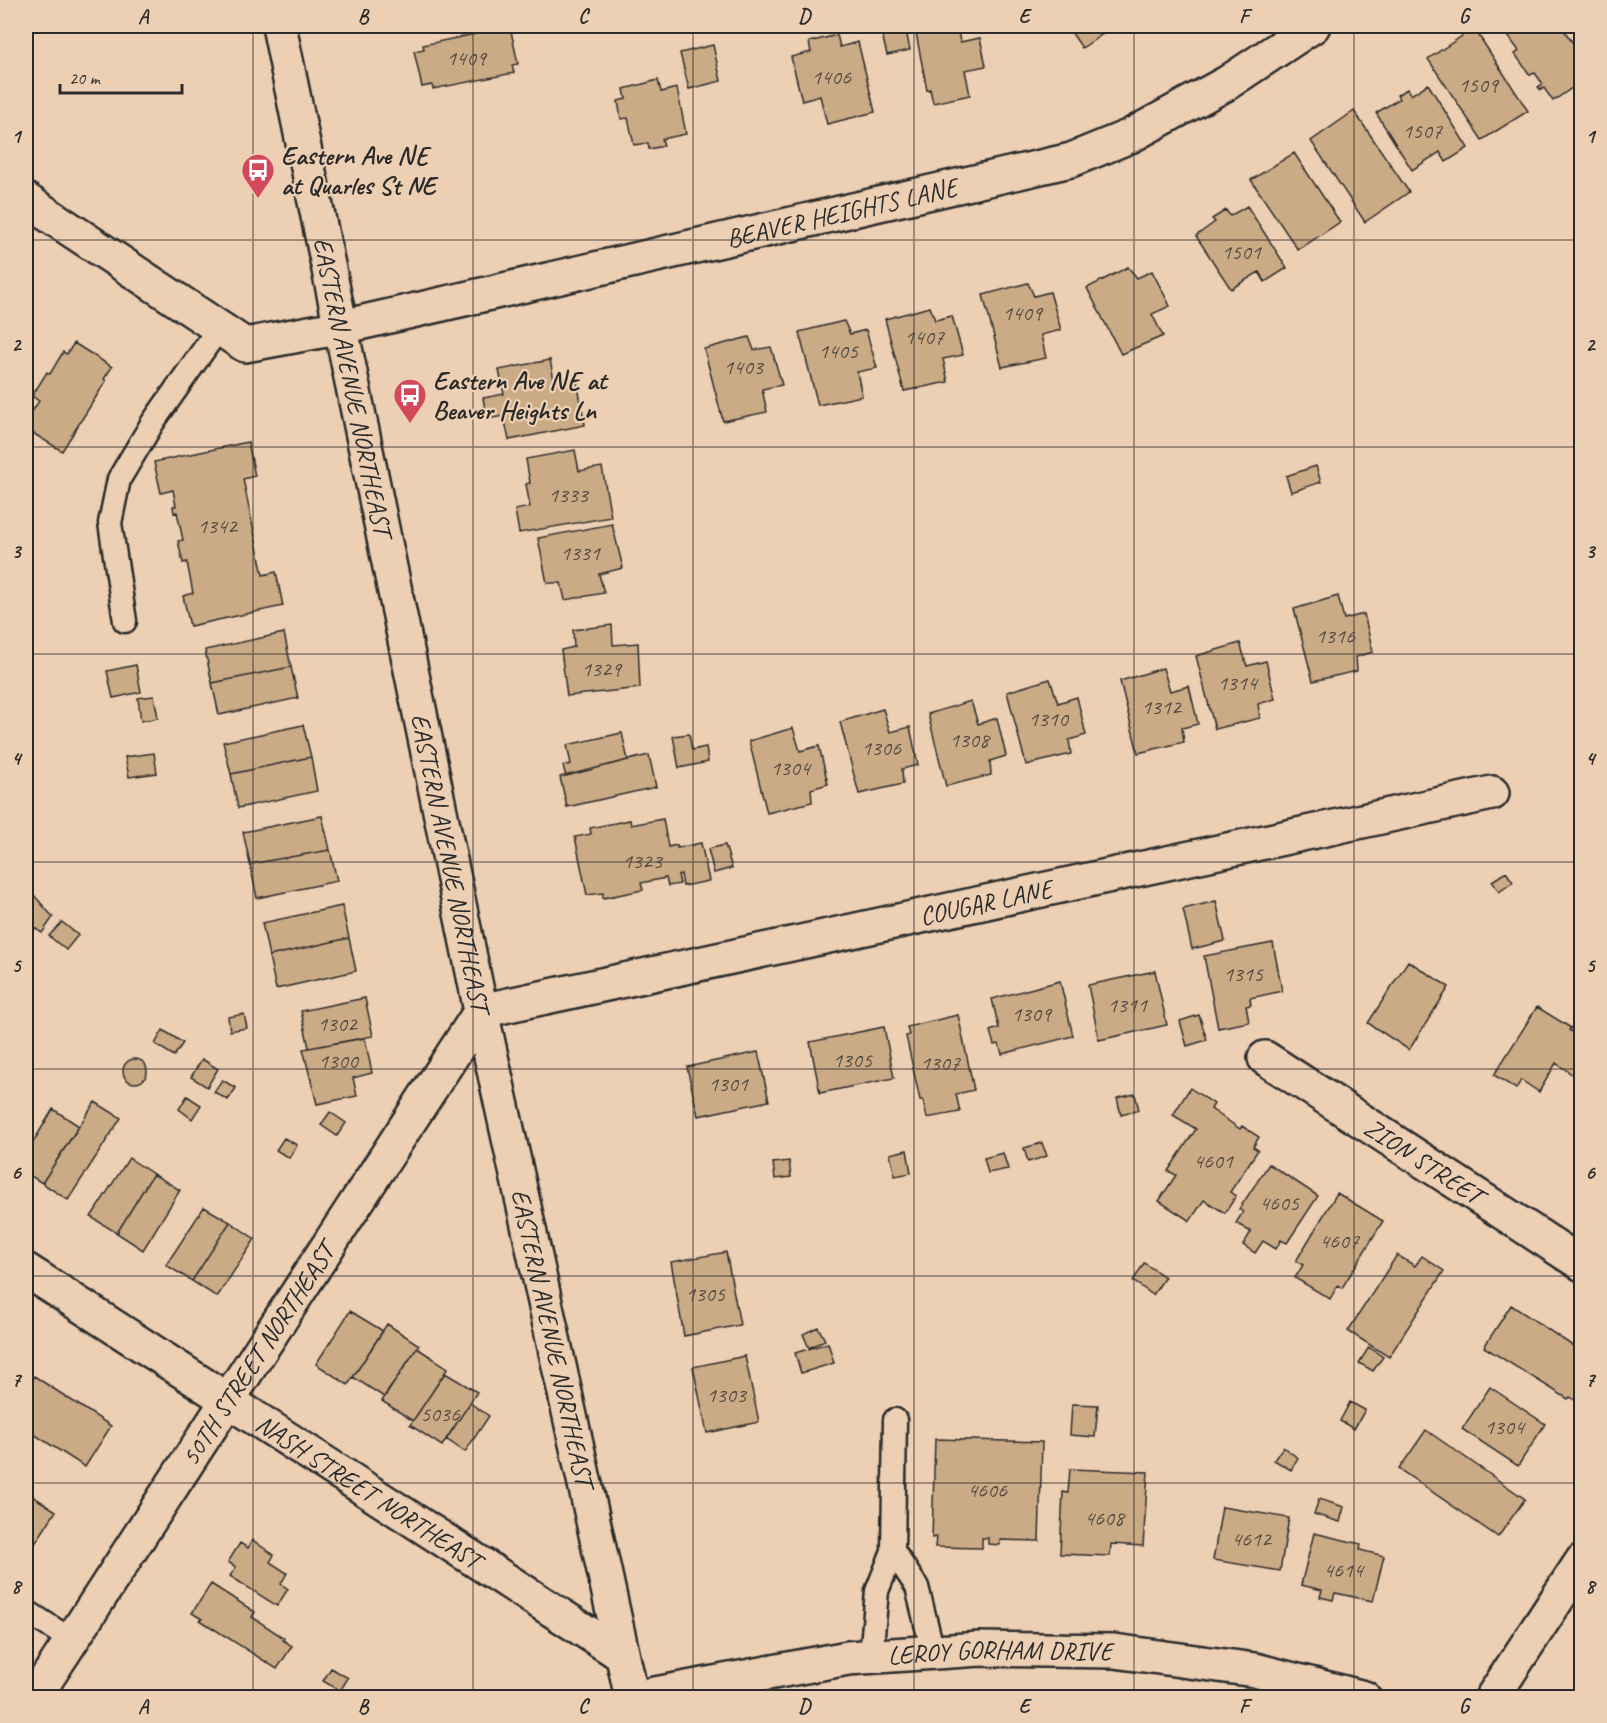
<svg xmlns="http://www.w3.org/2000/svg" width="1607" height="1723" font-family="Caveat,sans-serif">
<style>
.building{fill:#cbab86;stroke:#2b2b2b;stroke-width:1.5}
.lines{fill:none;stroke-linecap:round;stroke-linejoin:round}
.lane-casing{stroke:#2b2b2b;stroke-width:27}
.street-casing{stroke:#2b2b2b;stroke-width:38}
.secondary-casing{stroke:#2b2b2b;stroke-width:38}
.lane{stroke:#edd0b4;stroke-width:22}
.street{stroke:#edd0b4;stroke-width:33}
.secondary{stroke:#edd0b4;stroke-width:33}
.grid{fill:none;stroke:#2b2b2b;stroke-width:1.5;stroke-opacity:0.55}
.labels{text-anchor:middle;dominant-baseline:central;stroke-width:4.5;stroke-linejoin:round;paint-order:stroke}
.number-label{font-size:22px;fill:#534b42}
.poi-label{font-size:26px;font-weight:bold;fill:#2b2b2b;stroke:#edd0b4;text-anchor:start}
.street-label{font-size:26px;fill:#2b2b2b;stroke:#edd0b4}
.neatline{fill:none;stroke:#2b2b2b;stroke-width:2}
.grid-label{font-size:20px;text-anchor:middle;font-weight:bold;fill:#2b2b2b}
</style>
<rect width="100%" height="100%" fill="#edd0b4"/>
<filter id="ink" filterUnits="userSpaceOnUse"><feTurbulence type="fractalNoise" baseFrequency=".0167" numOctaves="2"/><feDisplacementMap in="SourceGraphic" scale="12" xChannelSelector="R" yChannelSelector="G"/><feConvolveMatrix kernelMatrix="1 2 1 2 8 2 1 2 1" color-interpolation-filters="sRGB"/></filter>
<g filter="url(#ink)">
<path class="building" d="M880 26H905L910 50 887 55Z
M917 26H957L960 42 980 38 986 66 965 70 970 95 933 103 930 89 927 90 915 28 917 27Z
M1067 26H1110L1112 28 1082 48Z
M1501 26H1561L1582 56V81L1553 101 1544 88 1541 90 1538 87 1543 84 1535 73 1530 75 1515 54 1519 51Z
M503 28 504 32 511 31 518 64 512 65 514 73 433 89 432 85 422 87 414 51 424 49 423 45Z
M1474 28 1528 111 1482 140 1428 59Z
M837 35 840 47 858 42 875 112 827 124 820 96 802 101 791 57 811 52 809 42Z
M713 45 721 81 689 89 680 53Z
M658 80 661 92 677 88 686 134 662 139 664 146 649 149 648 143 634 145 628 118 621 119 618 101 626 99 624 89Z
M1428 84 1468 148 1446 162 1440 152 1412 170 1376 113 1399 99 1397 95 1407 89 1411 95Z
M1354 111 1409 192 1365 222 1311 141Z
M1294 153 1340 222 1298 250 1251 180Z
M1247 206 1287 268 1265 282 1259 272 1231 289 1196 236 1215 222 1212 219 1226 210 1230 216Z
M1128 267 1137 278 1152 271 1170 306 1152 314 1163 336 1121 354 1087 288Z
M1028 283 1034 296 1050 292 1061 330 1041 335 1046 358 1002 367 983 295Z
M930 307 935 320 952 316 963 355 943 359 948 382 904 391 885 319Z
M844 321 850 334 866 330 877 368 857 372 862 396 818 405 799 332Z
M749 337 754 350 771 347 782 385 762 389 767 412 723 421 704 349Z
M74 343 112 367 104 379 106 381 62 451 26 429V421L39 401 32 396 47 372 50 374 63 352 67 354Z
M550 360 554 380 576 376 585 425 509 440 504 416 487 419 483 398 504 394 499 370Z
M248 442 255 476 243 479 263 575 276 572 283 606 190 626 183 596 193 593 187 562 183 563 178 541 183 540 177 512 174 513 173 506H176L173 490 161 493 154 462Z
M575 450 579 471 602 467 611 517 519 533 515 510 530 507 526 484 530 483 526 459Z
M1316 466 1321 482 1291 492 1286 476Z
M612 524 623 568 599 574 604 593 565 600 561 583H547L538 538Z
M1338 596 1344 619 1364 614 1373 652 1356 657 1357 671 1313 681 1294 609Z
M612 625 613 645 638 643 640 688 567 696 561 650 574 647 573 630Z
M284 633 291 667 212 683 205 650Z
M1240 643 1247 666 1266 661 1275 699 1258 704 1260 718 1215 729 1196 656Z
M136 665 141 692 113 698 107 671Z
M291 667 298 698 219 715 212 683Z
M1163 668 1170 691 1189 686 1198 724 1182 728 1184 742 1138 753 1120 681Z
M1050 679 1058 703 1077 697 1086 735 1069 740 1071 754 1026 765 1007 692Z
M154 696 158 718 141 721 138 698Z
M971 701 978 724 997 718 1006 756 990 761 991 775 946 786 928 714Z
M883 709 890 732 910 727 918 765 902 769 903 784 859 794 840 722Z
M303 725 311 757 231 774 223 742Z
M793 728 800 751 819 746 828 784 811 789 812 802 767 813 749 741Z
M622 733 628 760 566 776 563 766 571 764 567 745Z
M689 734 692 750 706 747 708 762 679 768 673 736Z
M154 753 157 773 129 777 125 757Z
M649 755 656 787 567 807 560 777Z
M311 757 317 791 238 808 231 774Z
M322 816 330 850 250 864 243 832Z
M663 819 668 847 677 845V848L701 843 709 881 683 886 681 874 678 875 680 884 668 886 666 878 641 883 643 890 603 898V893L587 895 575 837 591 834 590 828 630 820 631 825Z
M725 845 732 868 714 873 708 849Z
M330 850 337 881 257 898 250 864Z
M1506 872 1513 882 1499 892 1492 881Z
M26 886 53 917 42 933 26 922Z
M1216 901 1225 941 1192 949 1183 909Z
M342 906 349 938 269 956 262 923Z
M62 922 78 935 66 950 49 936Z
M349 938 356 971 276 989 269 956Z
M1273 943 1282 991 1250 998 1251 1005 1246 1006 1249 1022 1218 1028 1204 956Z
M1408 961 1449 987 1409 1050 1368 1023Z
M1155 971 1167 1025 1099 1040 1088 985Z
M1060 981 1073 1036 1002 1054 999 1044 994 1045 990 1031 999 1028 992 999Z
M365 998 373 1036 309 1048 301 1011Z
M1537 1007 1571 1028 1569 1030 1582 1038V1062L1573 1075 1556 1063 1539 1092 1521 1080 1516 1089 1494 1075Z
M244 1014 247 1028 230 1031 228 1017Z
M958 1015 974 1090 956 1094 960 1112 927 1118 923 1100H920L906 1036 909 1035 907 1027Z
M1199 1015 1207 1040 1187 1046 1180 1021Z
M884 1027 894 1078 820 1093 810 1042Z
M163 1030 183 1043 174 1056 155 1044Z
M365 1038 372 1073 353 1078 357 1096 317 1104 303 1049Z
M758 1052 769 1101 698 1116 687 1067Z
M202 1059 218 1069 207 1087 191 1077Z
M123 1071a12 12 0 1 1 24 0a12 12 0 1 1-24 0Z
M222 1080 236 1088 228 1100 214 1092Z
M1190 1088 1214 1104 1211 1109 1240 1129 1242 1126 1259 1137 1253 1147 1258 1150 1230 1192 1236 1196 1225 1213 1204 1200 1190 1221 1159 1201 1176 1175 1168 1171 1196 1129 1173 1115Z
M1135 1094 1139 1110 1121 1115 1117 1098Z
M187 1096 201 1105 192 1119 179 1109Z
M95 1102 121 1118 68 1200 42 1183Z
M53 1109 79 1126 42 1183 26 1173V1154Z
M330 1112 346 1123 337 1136 321 1125Z
M284 1138 297 1145 289 1158 276 1150Z
M1042 1143 1047 1156 1028 1162 1024 1148Z
M907 1150 911 1173 895 1176 890 1154Z
M1003 1153 1008 1169 988 1173 984 1158Z
M129 1158 153 1174 117 1233 91 1217Z
M789 1161 791 1177 775 1179 773 1163Z
M1269 1164 1318 1196 1287 1243 1281 1240 1276 1249 1263 1241 1255 1253 1243 1245 1251 1232 1236 1223 1243 1212 1239 1209Z
M153 1174 180 1190 143 1250 117 1233Z
M1337 1193 1383 1221 1342 1288 1338 1285 1330 1299 1295 1278 1303 1265 1296 1261Z
M204 1207 230 1222 192 1281 166 1265Z
M230 1222 255 1239 217 1297 192 1281Z
M726 1252 740 1325 684 1336 671 1262Z
M1397 1255 1415 1266 1422 1256 1444 1271 1389 1357 1348 1331Z
M1144 1263 1165 1277 1153 1295 1133 1281Z
M1511 1305 1582 1352V1392L1576 1401 1570 1397 1568 1399 1484 1347Z
M350 1311 383 1331 348 1385 316 1364Z
M387 1324 419 1345 384 1397 353 1377Z
M818 1327 825 1340 809 1348 803 1334Z
M828 1343 834 1363 801 1373 795 1353Z
M1369 1347 1383 1357 1373 1371 1359 1363Z
M417 1348 448 1368 413 1421 382 1401Z
M745 1356 759 1422 707 1433 693 1367Z
M445 1373 477 1392 442 1446 410 1425Z
M34 1376 111 1426 85 1467 26 1429V1390Z
M1490 1387 1545 1424 1518 1466 1462 1429Z
M1350 1402 1365 1410 1354 1429 1340 1421Z
M470 1403 489 1416 465 1452 446 1439Z
M1072 1404 1098 1405 1095 1437 1070 1435Z
M1426 1430 1525 1499 1498 1537 1399 1469Z
M935 1439 1042 1442 1039 1541 1000 1540V1545L988 1544V1538H982V1548L935 1547 936 1537 932 1538Z
M1283 1447 1298 1458 1291 1470 1274 1460Z
M1070 1469 1148 1472 1143 1546 1111 1544 1110 1556 1060 1554 1063 1492 1068 1493Z
M26 1492 56 1511 29 1553 26 1550Z
M1319 1499 1344 1507 1340 1522 1314 1514Z
M1222 1507 1289 1518 1280 1571 1213 1560Z
M1314 1533 1361 1544 1360 1550 1384 1556 1373 1601 1335 1593 1333 1600 1320 1597 1322 1590 1301 1585Z
M252 1540 274 1555 270 1562 287 1573 281 1584 288 1589 277 1606 230 1576 236 1567 228 1562 240 1543 248 1548Z
M211 1584 255 1612 252 1617 284 1638 283 1640 292 1646 277 1669 200 1620 202 1619 192 1613Z
M331 1668 348 1678 340 1691 323 1681Z"/>
<g class="lines">
<defs>
<path id="lane" d="M125 621 110 523 119 479 153 422 219 328
M893 1551 895 1420
M26 1611 71 1640
M871 1656 877 1591 893 1551 917 1587 933 1652"/>
<g id="street">
<path id="s1" d="M26 200 245 345 342 327 1071 160 1130 136 1227 83 1313 26"/>
<path id="s2" d="M1265 1058 1582 1264"/>
<path id="s3" d="M26 1270 622 1655"/>
<path id="s4" d="M34 1698 481 1011 1492 793"/>
<path id="s5" d="M634 1698 848 1658 980 1649 1114 1651 1255 1670 1364 1698"/>
<path d="M1492 1698 1582 1561"/>
</g>
<g id="secondary">
<path id="s6" d="M279 26 481 1011 632 1698"/>
</g>
</defs>
<use href="#lane" class="lane-casing"/>
<use href="#street" class="street-casing"/>
<use href="#secondary" class="secondary-casing"/>
<use href="#lane" class="lane"/>
<use href="#street" class="street"/>
<use href="#secondary" class="secondary"/>
</g>
</g>
<path class="grid" d="M253 26V1698M473 26V1698M693 26V1698M914 26V1698M1134 26V1698M1354 26V1698M26 240H1582M26 447H1582M26 654H1582M26 862H1582M26 1069H1582M26 1276H1582M26 1483H1582"/>
<defs>
<symbol id="bus-pin" viewBox="-11 -11 22 30"><path d="M0 17L-7.5 6A9.5 9.5 0 1 1 7.5 6Z" fill="#d1495b" stroke="#edd0b4"/><path d="M-5-6H5V4H4V6H2V4H-2V6H-4V4H-5ZM-3.5-4V0h7V-4ZM-3.5 1.2v1.5H-2V1.2ZM2 1.2v1.5H3.5V1.2Z" fill="#fff"/></symbol>
</defs>
<g fill-rule="evenodd">
<use href="#bus-pin" x="239" y="151" width="38" height="52"/>
<use href="#bus-pin" x="391" y="376" width="38" height="52"/>
</g>
<g class="labels">
<g class="number-label">
<text x="466" y="58">1409</text>
<text x="831" y="77">1406</text>
<text x="1478" y="85">1509</text>
<text x="1422" y="131">1507</text>
<text x="1241" y="252">1501</text>
<text x="1022" y="313">1409</text>
<text x="924" y="337">1407</text>
<text x="838" y="351">1405</text>
<text x="743" y="367">1403</text>
<text x="568" y="495">1333</text>
<text x="217" y="526">1342</text>
<text x="580" y="553">1331</text>
<text x="1335" y="636">1316</text>
<text x="601" y="669">1329</text>
<text x="1237" y="683">1314</text>
<text x="1161" y="707">1312</text>
<text x="1048" y="719">1310</text>
<text x="969" y="740">1308</text>
<text x="881" y="748">1306</text>
<text x="790" y="768">1304</text>
<text x="642" y="861">1323</text>
<text x="1243" y="974">1315</text>
<text x="1127" y="1005">1311</text>
<text x="1031" y="1014">1309</text>
<text x="337" y="1024">1302</text>
<text x="852" y="1060">1305</text>
<text x="338" y="1061">1300</text>
<text x="940" y="1063">1307</text>
<text x="728" y="1084">1301</text>
<text x="1213" y="1161">4601</text>
<text x="1279" y="1203">4605</text>
<text x="1339" y="1241">4607</text>
<text x="705" y="1294">1305</text>
<text x="726" y="1395">1303</text>
<text x="440" y="1414">5036</text>
<text x="1504" y="1427">1304</text>
<text x="987" y="1490">4606</text>
<text x="1104" y="1518">4608</text>
<text x="1251" y="1539">4612</text>
<text x="1343" y="1570">4614</text>
</g>
<g class="poi-label">
<text x="281" y="155">Eastern Ave NE<tspan x="281" dy="30">at Quarles St NE</tspan></text>
<text x="433" y="380">Eastern Ave NE at<tspan x="433" dy="30">Beaver Heights Ln</tspan></text>
</g>
<g class="street-label">
<text stroke="none"><textPath href="#s1" startOffset="874">BEAVER HEIGHTS LANE</textPath></text>
<text stroke="none"><textPath href="#s6" startOffset="368">EASTERN AVENUE NORTHEAST</textPath></text>
<text stroke="none"><textPath href="#s6" startOffset="854">EASTERN AVENUE NORTHEAST</textPath></text>
<text stroke="none"><textPath href="#s4" startOffset="1336">COUGAR LANE</textPath></text>
<text stroke="none"><textPath href="#s2" startOffset="189">ZION STREET</textPath></text>
<text stroke="none"><textPath href="#s6" startOffset="1340">EASTERN AVENUE NORTHEAST</textPath></text>
<text stroke="none"><textPath href="#s4" startOffset="410">50TH STREET NORTHEAST</textPath></text>
<text stroke="none"><textPath href="#s3" startOffset="408">NASH STREET NORTHEAST</textPath></text>
<text stroke="none"><textPath href="#s5" startOffset="370">LEROY GORHAM DRIVE</textPath></text>
</g>
</g>
<rect width="1607" height="1723" fill="none" stroke="#edd0b4" stroke-width="66"/>
<path d="M60 84v9h122v-9" fill="none" stroke="#2b2b2b" stroke-width="3"/>
<text x="69" y="84" font-size="18" fill="#2b2b2b" stroke="#edd0b4" stroke-width="4.5" paint-order="stroke">20 m</text>
<rect x="33" y="33" width="1541" height="1657" class="neatline"/>
<g class="grid-label">
<text x="143" y="23">A</text>
<text x="363" y="23">B</text>
<text x="583" y="23">C</text>
<text x="804" y="23">D</text>
<text x="1024" y="23">E</text>
<text x="1244" y="23">F</text>
<text x="1464" y="23">G</text>
<text x="16" y="143">1</text>
<text x="1590" y="143">1</text>
<text x="16" y="351">2</text>
<text x="1590" y="351">2</text>
<text x="16" y="558">3</text>
<text x="1590" y="558">3</text>
<text x="16" y="765">4</text>
<text x="1590" y="765">4</text>
<text x="16" y="972">5</text>
<text x="1590" y="972">5</text>
<text x="16" y="1179">6</text>
<text x="1590" y="1179">6</text>
<text x="16" y="1386">7</text>
<text x="1590" y="1386">7</text>
<text x="16" y="1593">8</text>
<text x="1590" y="1593">8</text>
<text x="143" y="1713">A</text>
<text x="363" y="1713">B</text>
<text x="583" y="1713">C</text>
<text x="804" y="1713">D</text>
<text x="1024" y="1713">E</text>
<text x="1244" y="1713">F</text>
<text x="1464" y="1713">G</text>
</g>
</svg>
